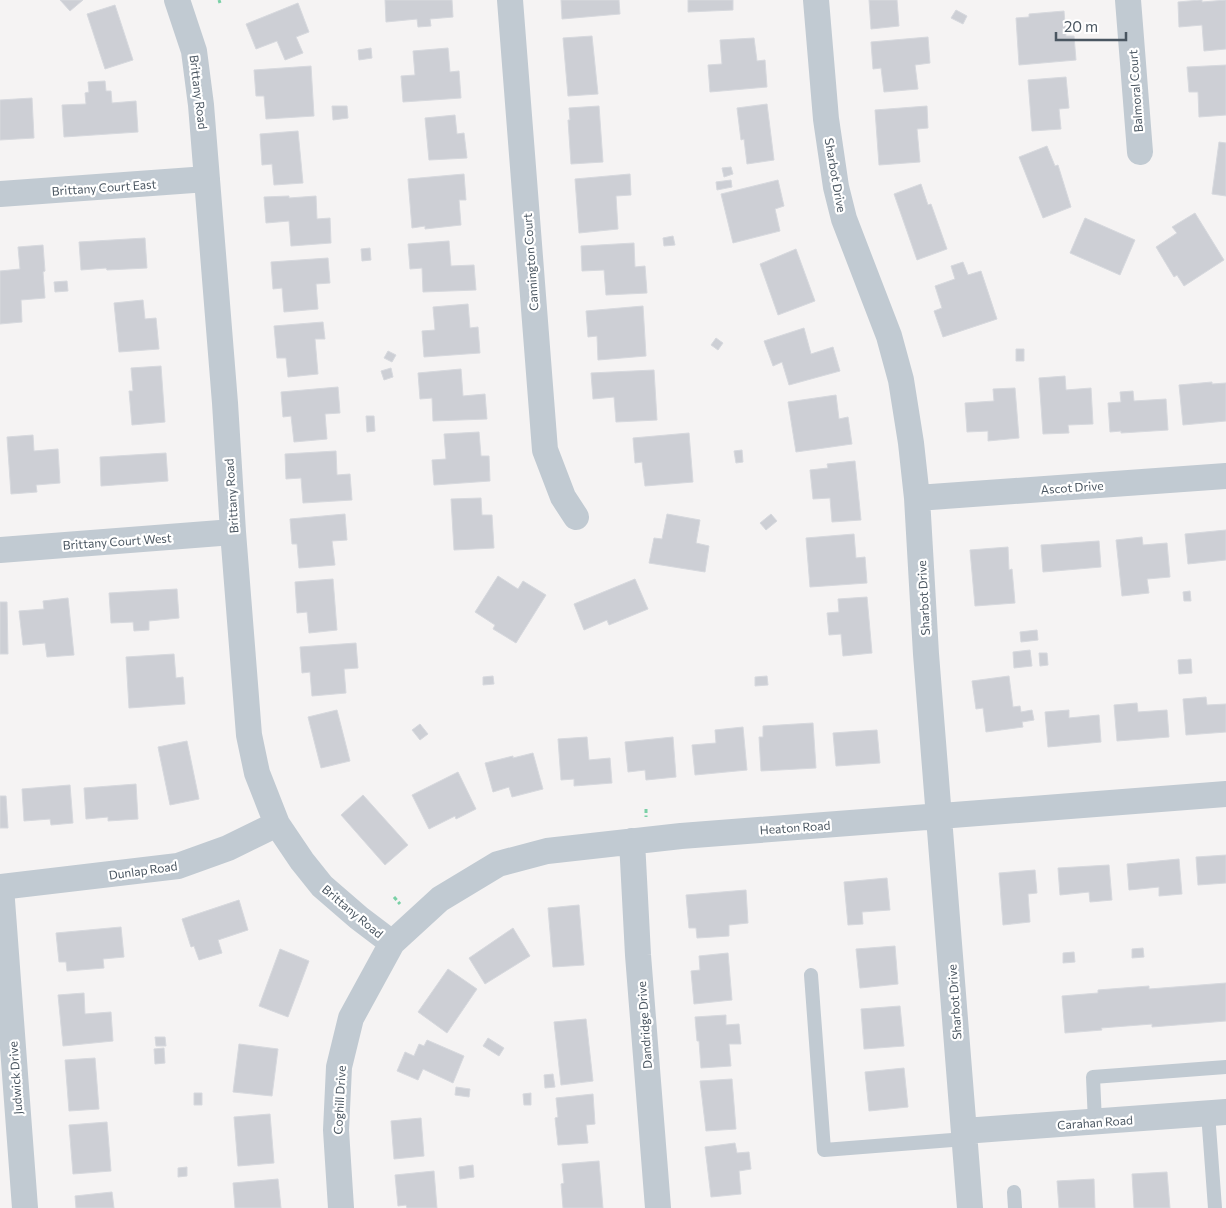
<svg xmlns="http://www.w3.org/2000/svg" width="1226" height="1208" font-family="Commissioner,sans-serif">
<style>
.building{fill:#cdcfd5;stroke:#d7d9de}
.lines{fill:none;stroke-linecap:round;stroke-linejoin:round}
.path{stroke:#7ad0a6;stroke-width:3;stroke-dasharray:4 2.5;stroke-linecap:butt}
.lane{stroke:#c1cad2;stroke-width:14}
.street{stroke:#c1cad2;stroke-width:26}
.labels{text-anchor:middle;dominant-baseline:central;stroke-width:4.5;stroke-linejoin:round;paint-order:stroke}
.street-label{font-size:12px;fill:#4a5661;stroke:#fff}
</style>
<rect width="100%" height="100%" fill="#f5f3f3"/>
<path class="building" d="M60 0H83L70 11Z
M385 0H452L453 17 430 19 431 26 418 27 417 19 386 22Z
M561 0H619L620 14 562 19Z
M688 0H733V10L688 12Z
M869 0H897L899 26 871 29Z
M1200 0H1202V2L1226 0V49L1204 51 1202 25 1179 27 1178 2Z
M298 3 309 32 296 37 303 53 285 60 277 41 256 49 246 24Z
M115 5 133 60 105 69 87 14Z
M956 10 967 16 963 24 951 18Z
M1064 11 1066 36H1074L1076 60 1019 65 1016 18 1029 17V14Z
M592 36 598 94 568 96 563 38Z
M928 37 930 63 915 65 918 89 884 92 881 68 873 69 871 42Z
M754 38 757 61 765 60 767 87 710 92 708 65 722 64 720 40Z
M371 48 372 58 359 60 358 50Z
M448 48 450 72 459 71 461 98 403 102 401 76 415 75 413 51Z
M1226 65V115L1199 117 1198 92H1189L1187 67Z
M311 66 314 116 266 119 264 96H256L254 70Z
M1066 77 1069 108 1059 109 1061 129 1032 131 1028 80Z
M105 81 106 91H111L112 103 136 101 138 132 64 137 62 105 86 104 85 93 89 92 88 82Z
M32 98 34 138 0 140V100Z
M767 104 774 160 747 164 744 139 741 140 737 108Z
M332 106H347L348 118 333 120Z
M599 106 603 162 571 164 568 120H570L569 108Z
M927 106 928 128 917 129 920 162 879 165 875 110Z
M455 115 457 134 464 133 467 158 429 160 425 118Z
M298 131 303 183 274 185 272 164 262 165 260 134Z
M1219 142 1226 143V196L1212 194Z
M1047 146 1055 166 1058 165 1071 207 1043 218 1019 157Z
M731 167 733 174 724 177 722 168Z
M464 174 466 200H459L461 225 425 229V226L412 228 408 179Z
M630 174 631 195 616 196 618 229 579 233 575 179Z
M731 180 732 187 717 190 716 182Z
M778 180 784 206 775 209 780 231 733 243 721 194Z
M921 184 928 205 931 204 947 249 917 260 894 194Z
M289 196V198L316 196 317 219 330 218 331 243 291 246 289 221 266 223 264 197Z
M1195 213 1224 260 1184 286 1177 275 1174 277 1156 247 1177 233 1172 227Z
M1085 218 1135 240 1120 275 1070 253Z
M673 236 675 245 664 246 663 238Z
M145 238 147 268 107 270 106 268 81 270 79 242Z
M449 241 451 266 474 265 476 290 423 292 422 268 410 269 408 244Z
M634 243 635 267 645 266 647 293 606 295 604 270 582 271 581 246Z
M43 245 45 271 43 272 45 298 21 300 22 322 0 324V271L20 269 18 247Z
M370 248 371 260 362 261 361 249Z
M796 249 815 301 778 315 760 264Z
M328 258 330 283 316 284 318 309 284 312 282 288 273 289 271 262Z
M963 262 968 275 981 271 997 319 943 337 934 311 942 308 935 286 955 279 951 266Z
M67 281 68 291 55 292 54 282Z
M143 300 145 319 156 318 159 349 119 352 114 303Z
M468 304 470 328 478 327 480 353 424 357 422 331 435 330 433 307Z
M643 306 646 356 598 360 597 336 588 337 586 311Z
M323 322 325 339H315L318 374 288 377 286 358H277L274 326Z
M804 328 811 354 833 347 840 371 789 385 782 362 773 366 764 341Z
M716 338 723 343 718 350 711 345Z
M1016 349H1024V361H1016Z
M388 351 396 355 392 362 384 358Z
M161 366 165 422 132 425 129 391H133L131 368Z
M391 368 393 377 384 380 381 371Z
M461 369 463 396 485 394 487 419 433 421 432 398 420 399 418 373Z
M654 370 657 420 616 422 614 397 593 399 591 373Z
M1065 376 1066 390 1091 388 1093 424 1068 425 1069 433 1043 434 1039 378Z
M1212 382V384L1226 383V421L1183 425 1179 385Z
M338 387 340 413 325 414 327 439 294 442 291 416 283 417 281 392Z
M1015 388 1019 438 988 441V431L967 432 965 403 994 401 993 389Z
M1133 391 1134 401 1166 399 1168 430 1121 433V431L1110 432 1108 403 1121 402 1120 392Z
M836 395 839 419 848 417 852 444 796 452 788 402Z
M366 416H374L375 431 367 432Z
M479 432 481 456H489L490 481 434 485 432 460 446 459 444 434Z
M689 433 693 482 645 486 642 462 635 463 633 438Z
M33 435 34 451 58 449 60 483 36 485 37 492 11 494 7 437Z
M742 450 743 462 736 463 734 451Z
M336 451 337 475 350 474 352 500 303 503 301 478 286 479 285 454Z
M166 453 168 481 101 486 100 457Z
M855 461 861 520 832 522 830 498 813 499 810 470 828 468 827 464Z
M481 498 482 515H492L494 548 454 550 451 499Z
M345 514 347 540 332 541 335 565 299 568 297 544H292L290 519Z
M667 514 700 520 696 543 709 546 705 572 649 563 654 538 662 539Z
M771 514 777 521 766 530 760 523Z
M1226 530V560L1188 564 1185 534Z
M854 534 856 558 865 557 867 583 810 587 806 538Z
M1142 537 1143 545 1167 543 1170 577 1147 579 1149 593 1122 596 1116 540Z
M1099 541 1101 567 1043 572 1041 545Z
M1008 547 1009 570 1012 569 1015 603 975 606 970 550Z
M498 576 518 589 523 581 546 595 516 643 493 629 495 625 475 612Z
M333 579 337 630 309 633 307 612 297 613 295 582Z
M635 579 648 609 609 625 607 620 584 630 574 604Z
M177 589 179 618 149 621V630L134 631 133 622 111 623 109 593Z
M1190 591 1191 601H1184L1183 592Z
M867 597 872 653 843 656 841 634 829 635 827 613 839 612 838 599Z
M68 598 74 655 47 657 45 643 23 645 19 611 44 609 43 601Z
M0 602H7L8 654H0Z
M1037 630 1038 640 1021 642 1020 632Z
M356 643 358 668 344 669 346 693 312 696 310 672 302 673 300 647Z
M1030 650 1032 666 1014 668 1013 652Z
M1039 653H1047L1048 665 1040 666Z
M174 654 176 678 183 677 185 704 129 708 126 657Z
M1191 659 1192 673 1179 674 1178 660Z
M493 676 494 684 483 685V677Z
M767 676 768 685 755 686V677Z
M1009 676 1013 707 1020 706 1021 712 1032 710 1034 720 1022 722 1023 727 986 732 983 708 976 709 972 681Z
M1206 697 1207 705 1226 704V732L1186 735 1183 699Z
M1137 703 1138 712 1167 710 1169 737 1117 741 1114 705Z
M337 710 350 761 321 768 308 717Z
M1069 710V718L1099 715 1101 742 1048 747 1045 712Z
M813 723 816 768 761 771 759 737H763V726Z
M420 724 428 734 420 740 412 730Z
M743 727 747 770 695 775 692 745 716 743 715 730Z
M877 730 880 763 836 766 833 733Z
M587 737 589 760 610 758 612 783 574 786V779L561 780 558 739Z
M673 737 676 777 646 780 645 770 628 772 625 742Z
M187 741 199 799 170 805 158 747Z
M533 753 543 789 512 797 509 787 493 792 485 763 513 756V758Z
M458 772 476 809 456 819 455 816 429 829 412 795Z
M136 784 138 819 108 821V817L86 819 84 788Z
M70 785 73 823 51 825 50 819 24 821 22 789Z
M363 795 408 845 385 865 341 815Z
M0 796H6L8 828H0Z
M1226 855V883L1198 885 1196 857Z
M1179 859 1182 894 1159 896V887L1129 890 1127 864Z
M1109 865 1112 900 1090 902 1089 892 1060 895 1058 868Z
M1035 870 1037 893 1028 894 1030 922 1003 925 999 873Z
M887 878 890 910 862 912 863 924 848 925 844 882Z
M746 890 748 923 729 925V936L697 938 696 928H689L686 895Z
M239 900 248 930 218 940 222 953 199 960 194 946 191 947 182 919Z
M579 905 584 965 553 967 548 908Z
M121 927 124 957 103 959 104 968 67 971 66 962H59L56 933Z
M513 928 530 956 485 984 469 958Z
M895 946 898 984 860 988 856 949Z
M1143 948 1144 957 1132 958V949Z
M280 949 309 961 288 1017 259 1006Z
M1074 952 1075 962 1063 963V953Z
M728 953 732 1000 694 1004 691 971 700 970 699 956Z
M448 969 477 989 447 1033 418 1012Z
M1226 983V1021L1152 1027V1024L1101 1028 1102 1030 1065 1033 1062 996 1098 993V990L1149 986V989Z
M84 993 85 1014 111 1012 113 1041 63 1046 58 995Z
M900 1006 904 1046 864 1049 861 1009Z
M726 1015V1025L739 1024 741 1044H729L731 1066 701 1068 699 1041H697L695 1017Z
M586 1019 593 1081 561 1085 554 1022Z
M155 1037H165L166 1046H156Z
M488 1038 504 1048 499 1056 483 1046Z
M427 1040 464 1056 453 1083 423 1069 418 1080 397 1071 405 1052 414 1056 419 1044 424 1046Z
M239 1044 278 1049 272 1096 233 1092Z
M164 1048 165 1063 155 1064 154 1049Z
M95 1058 99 1109 69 1111 65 1060Z
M904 1068 908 1107 869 1111 865 1072Z
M553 1074 555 1087 545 1088 544 1075Z
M732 1079 736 1129 706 1131 700 1081Z
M456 1087 470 1089 469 1097 455 1095Z
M194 1093H202V1105H194Z
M531 1093V1105H524L523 1094Z
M593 1094 595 1124 586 1125 588 1143 558 1145 555 1118 558 1117 556 1098Z
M270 1114 274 1163 238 1166 234 1117Z
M421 1118 424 1156 394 1159 391 1121Z
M107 1122 111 1171 73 1174 69 1125Z
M735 1143 737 1153 749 1152 751 1169 739 1171 741 1194 711 1197 705 1147Z
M599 1161 603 1208H563L561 1184 564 1183 562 1164Z
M473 1165 474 1177 460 1179 459 1167Z
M187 1167V1176L178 1177V1168Z
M434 1171 437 1208H407L406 1205 398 1206 395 1175Z
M1167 1172 1170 1208H1134L1132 1174Z
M278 1179 281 1208H235L233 1183Z
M1094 1179 1095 1208H1059L1057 1181Z
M112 1192 114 1208H76L75 1196Z"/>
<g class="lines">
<path class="path" d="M219 0 220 3
M646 809V817
M394 897 400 904"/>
<path class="lane" d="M811 975 824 1150 965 1139
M1208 1113 1215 1208
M1095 1122 1093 1077 1226 1067
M1014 1192 1015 1208"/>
<path class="street" d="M177 0 194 51 201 105 225 403 233 532 249 735 257 773 277 824 302 861 322 886 359 918 392 943
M510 0 545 450 563 497 576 517
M816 0 826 119 836 187 844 219 889 336 901 380 911 443 917 498 926 654 970 1208
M1128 0 1140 152
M0 194 207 179
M917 498 1226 476
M0 550 233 532
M632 841 638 955 658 1208
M0 887 178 866 228 848 277 824
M1 887 25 1208
M964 1131 1226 1112
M341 1208 336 1130 339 1067 351 1018 392 943 440 899 498 864 547 851 681 836 1226 794"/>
</g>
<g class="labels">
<g class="street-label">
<text transform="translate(1135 91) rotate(-94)">Balmoral Court</text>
<text transform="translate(199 92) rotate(83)">Brittany Road</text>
<text transform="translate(836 175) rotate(80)">Sharbot Drive</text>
<text transform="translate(104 187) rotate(-4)">Brittany Court East</text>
<text transform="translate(530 262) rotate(-94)">Cannington Court</text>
<text transform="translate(1072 487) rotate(-4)">Ascot Drive</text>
<text transform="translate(231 496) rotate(-94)">Brittany Road</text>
<text transform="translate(117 541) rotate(-4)">Brittany Court West</text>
<text transform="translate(923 598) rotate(-93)">Sharbot Drive</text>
<text transform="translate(795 827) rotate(-4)">Heaton Road</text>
<text transform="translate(143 870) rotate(-8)">Dunlap Road</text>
<text transform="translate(353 911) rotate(40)">Brittany Road</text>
<text transform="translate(954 1002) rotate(-94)">Sharbot Drive</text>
<text transform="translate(644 1025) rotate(-94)">Dandridge Drive</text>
<text transform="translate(15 1078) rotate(-94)">Judwick Drive</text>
<text transform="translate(339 1100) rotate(-87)">Coghill Drive</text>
<text transform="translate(1095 1122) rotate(-4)">Carahan Road</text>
</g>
</g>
<path d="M1056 32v8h70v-8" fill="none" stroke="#4a5661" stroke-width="2.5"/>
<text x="1064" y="32" font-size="15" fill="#4a5661" stroke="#ffffff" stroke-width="4" paint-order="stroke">20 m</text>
</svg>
